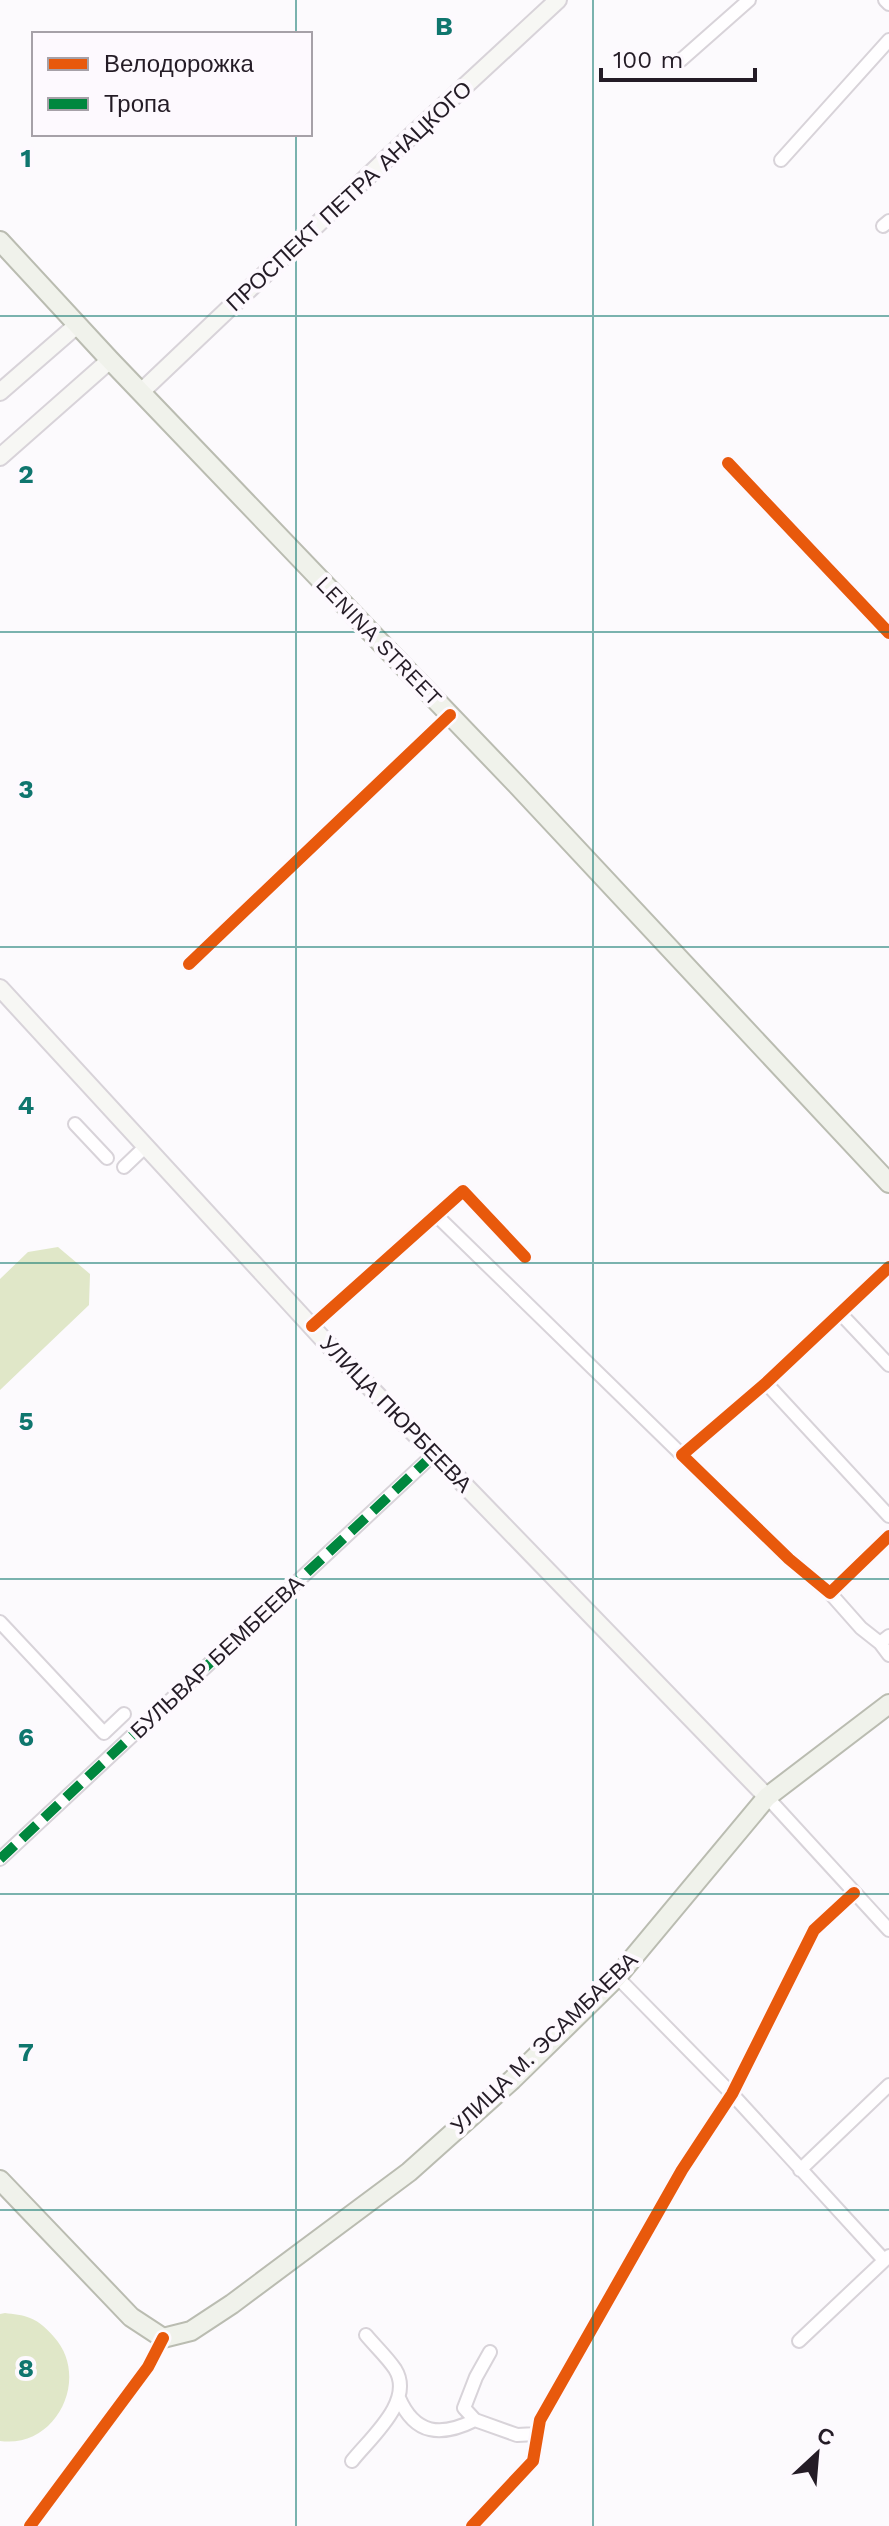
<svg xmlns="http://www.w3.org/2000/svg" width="889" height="2526" font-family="'Work Sans',sans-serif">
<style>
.green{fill:#e0e7c8}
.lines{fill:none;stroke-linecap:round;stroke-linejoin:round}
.street-casing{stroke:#d8d3d9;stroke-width:16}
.secondary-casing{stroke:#d8d3d9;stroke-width:20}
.primary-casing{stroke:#babcb1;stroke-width:22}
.street{stroke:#fffeff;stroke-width:12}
.secondary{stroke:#f7f7f4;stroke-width:16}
.primary{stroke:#f0f2eb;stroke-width:18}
.quiet{stroke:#00873e;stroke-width:10;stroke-dasharray:20 10;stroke-linecap:butt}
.cycleway-casing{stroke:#fdf9fe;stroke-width:17}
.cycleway{stroke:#e8590c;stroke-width:12}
.grid{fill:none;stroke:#0f766e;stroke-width:2;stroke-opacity:0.55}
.labels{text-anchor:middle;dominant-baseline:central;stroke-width:8;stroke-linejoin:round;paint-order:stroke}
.street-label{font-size:22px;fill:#241c26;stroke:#fdf9fe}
.grid-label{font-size:26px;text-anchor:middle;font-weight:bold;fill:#0f766e;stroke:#fdf9fe;stroke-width:8;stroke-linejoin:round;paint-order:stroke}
</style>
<rect width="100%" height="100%" fill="#fcfafd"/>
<path class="green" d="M58 1247 90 1274 89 1305 0 1390V1279L28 1252Z
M5 2313C13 2314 23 2315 30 2318 39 2321 48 2330 54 2337 91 2378 56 2449 0 2441V2314Z"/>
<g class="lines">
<defs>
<path id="street" d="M885 0 889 4
M681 60 749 0
M781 160 889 40
M883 226 889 221
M728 463 889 633
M189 964 450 715
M75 1124 107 1158
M124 1167 146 1146
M436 1215 682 1455
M889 1267 766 1383 682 1455 789 1559 830 1593 889 1536
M840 1313 889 1365
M312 1326 463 1191 525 1257
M766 1383 889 1516
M830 1593 861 1628 880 1643
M0 1622 104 1733 124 1714
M889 1636 880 1643 889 1655
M767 1797 889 1930
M0 1859 434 1454
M617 1977 732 2094 884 2260
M800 2170 889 2085
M799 2341 889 2256
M399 2398C415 2435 441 2437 475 2420L517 2435 537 2434
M475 2420 464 2408 476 2377 490 2352
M352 2461C370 2438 415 2401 395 2369 387 2357 375 2346 366 2335
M30 2526 148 2367 163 2338
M472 2526 533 2461 540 2420 682 2170 732 2094 814 1930 854 1893"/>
<path id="secondary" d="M0 392 77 325
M141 392 384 161 558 0
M0 457 110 360
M0 988 322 1338 767 1797"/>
<path id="primary" d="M0 241 110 360 517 785 889 1183
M0 2180 131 2317 163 2338 191 2331 232 2304 409 2172 512 2080 617 1977 767 1797 889 1704"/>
</defs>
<use href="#street" class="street-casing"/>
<use href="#secondary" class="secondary-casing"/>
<use href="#primary" class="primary-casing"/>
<use href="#street" class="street"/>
<use href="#secondary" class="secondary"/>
<use href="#primary" class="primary"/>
<path class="quiet" d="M0 1859 434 1454"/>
<defs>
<path id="cycleway" d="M728 463 889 633
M189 964 450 715
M889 1267 766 1383 682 1455 789 1559 830 1593 889 1536
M312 1326 463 1191 525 1257
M30 2526 148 2367 163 2338
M472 2526 533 2461 540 2420 682 2170 732 2094 814 1930 854 1893"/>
</defs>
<use href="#cycleway" class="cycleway-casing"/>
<use href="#cycleway" class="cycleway"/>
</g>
<path class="grid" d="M296 0V34M593 0V2526M296 134V2526M0 316H889M0 632H889M0 947H889M0 1263H889M0 1579H889M0 1894H889M0 2210H889"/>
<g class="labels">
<g class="street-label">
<text transform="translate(349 196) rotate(-43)">ПРОСПЕКТ ПЕТРА АНАЦКОГО</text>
<text transform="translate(379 641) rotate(46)">LENINA STREET</text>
<text transform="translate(396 1414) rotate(46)">УЛИЦА ПЮРБЕЕВА</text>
<text transform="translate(217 1657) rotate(-43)">БУЛЬВАР БЕМБЕЕВА</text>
<text transform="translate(544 2043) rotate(-44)">УЛИЦА М. ЭСАМБАЕВА</text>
</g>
</g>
<g class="grid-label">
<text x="444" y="35">B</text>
<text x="26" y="167">1</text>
<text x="26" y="483">2</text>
<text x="26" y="798">3</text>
<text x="26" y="1114">4</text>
<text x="26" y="1430">5</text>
<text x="26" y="1746">6</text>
<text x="26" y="2061">7</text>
<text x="26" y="2377">8</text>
</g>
<rect x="32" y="32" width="280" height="104" fill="#fdf9fe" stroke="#a6a1a8" stroke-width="2"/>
<rect x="48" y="58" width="40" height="12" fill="#e8590c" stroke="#a6a1a8" stroke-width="2"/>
<text x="104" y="72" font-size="24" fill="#241c26">Велодорожка</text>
<rect x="48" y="98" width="40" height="12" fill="#00873e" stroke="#a6a1a8" stroke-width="2"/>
<text x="104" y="112" font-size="24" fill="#241c26">Тропа</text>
<g transform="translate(817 2454) rotate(26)" stroke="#fdf9fe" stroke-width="6" paint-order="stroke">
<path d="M0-6L14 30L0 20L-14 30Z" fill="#241c26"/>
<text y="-12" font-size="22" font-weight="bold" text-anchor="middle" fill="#241c26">С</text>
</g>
<path d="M601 68v12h154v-12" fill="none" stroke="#241c26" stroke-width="4"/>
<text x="613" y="68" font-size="24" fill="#241c26" stroke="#fdf9fe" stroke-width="6" paint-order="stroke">100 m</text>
</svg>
